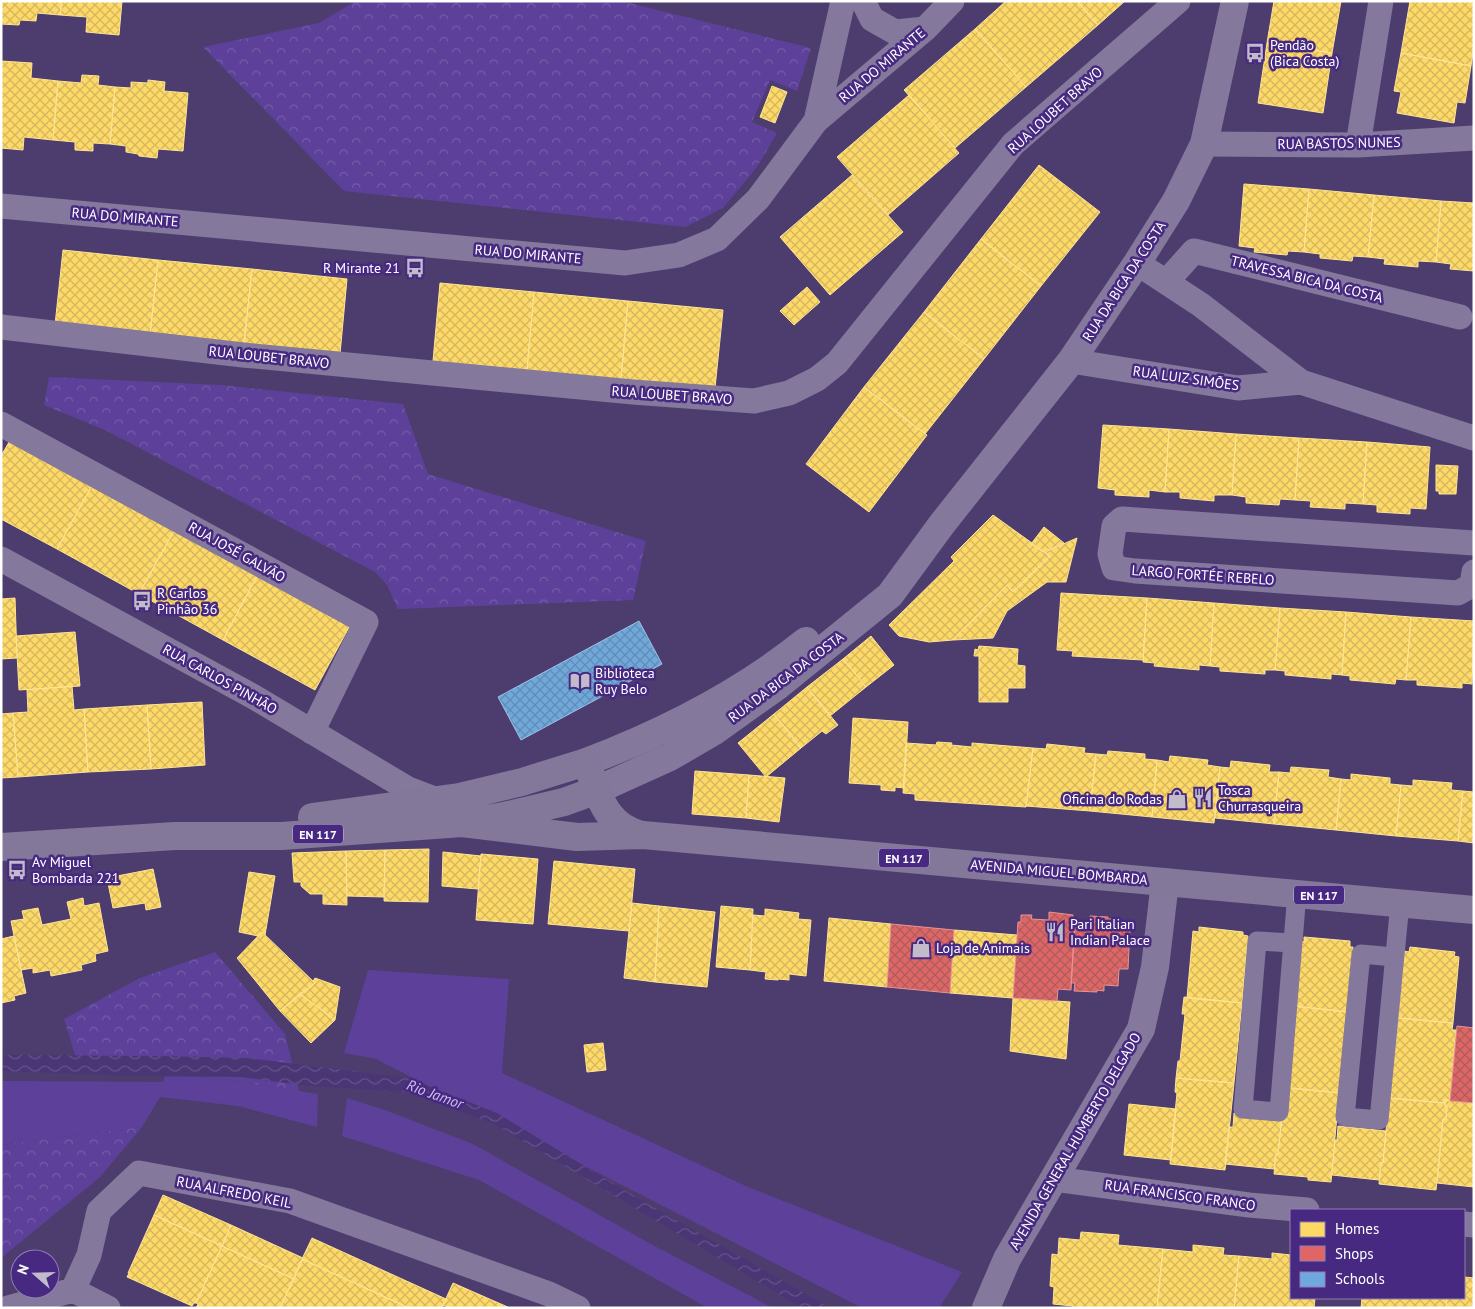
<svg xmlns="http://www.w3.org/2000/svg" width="1475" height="1309" font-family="'PT Sans',sans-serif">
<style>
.green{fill:#5d4099}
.forest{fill:url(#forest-crowns)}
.water{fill:url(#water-waves)}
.homes{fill:url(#homes-cross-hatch);stroke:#ffe494}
.shops{fill:url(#shops-cross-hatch);stroke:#e99494}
.schools{fill:url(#schools-cross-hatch);stroke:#9ac2e6}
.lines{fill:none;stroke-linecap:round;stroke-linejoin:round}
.pedestrian{stroke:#84789c;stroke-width:19}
.minor{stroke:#84789c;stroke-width:25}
.tertiary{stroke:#84789c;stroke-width:28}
.primary{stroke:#83779a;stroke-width:28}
.labels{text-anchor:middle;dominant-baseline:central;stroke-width:5;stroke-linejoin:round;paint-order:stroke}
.shield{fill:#472982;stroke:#c8bfda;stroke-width:1}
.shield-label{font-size:12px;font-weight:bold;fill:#fff}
.poi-label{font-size:14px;fill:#fff;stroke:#472982;text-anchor:start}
.street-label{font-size:14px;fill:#fff;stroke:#472982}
.water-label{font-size:15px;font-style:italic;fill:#cdbeee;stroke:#472982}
</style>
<defs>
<pattern id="forest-crowns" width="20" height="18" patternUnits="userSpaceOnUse" patternTransform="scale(1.25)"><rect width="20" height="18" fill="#5d4099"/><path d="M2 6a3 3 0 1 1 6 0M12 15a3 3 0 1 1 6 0" fill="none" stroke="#755da8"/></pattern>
<pattern id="water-waves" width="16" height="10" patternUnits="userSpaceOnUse" patternTransform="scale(1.25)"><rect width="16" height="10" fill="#4a3575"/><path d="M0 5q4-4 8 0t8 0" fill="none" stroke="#65538a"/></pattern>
<pattern id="homes-cross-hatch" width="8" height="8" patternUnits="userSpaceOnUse" patternTransform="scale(1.25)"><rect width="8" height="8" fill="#ffd966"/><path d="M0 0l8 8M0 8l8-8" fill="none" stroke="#d2b660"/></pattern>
<pattern id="shops-cross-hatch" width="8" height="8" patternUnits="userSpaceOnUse" patternTransform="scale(1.25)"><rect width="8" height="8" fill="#e06666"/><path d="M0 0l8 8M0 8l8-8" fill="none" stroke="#ac5d5d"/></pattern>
<pattern id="schools-cross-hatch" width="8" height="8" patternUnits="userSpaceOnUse" patternTransform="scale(1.25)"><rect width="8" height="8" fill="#6fa8dc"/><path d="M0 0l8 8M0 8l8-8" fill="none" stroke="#648cb1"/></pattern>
</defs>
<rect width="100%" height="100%" fill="#4d3d6e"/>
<path class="green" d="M368 970 509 979 502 1073 748 1187 962 1272 939 1308H862L376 1059 344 1053Z
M166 1074 231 1080 318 1094 317 1127 238 1106 160 1097 142 1127 1 1145V1081L163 1082Z
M347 1098 385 1110 473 1144 651 1244 773 1308H708L479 1180 342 1136Z"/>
<path class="forest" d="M356 1H621L811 48 797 91 770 80 752 122 777 133 757 167 723 208 685 227 344 191 203 47 319 23Z
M49 377 221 385 403 404 428 474 646 541 633 600 398 609 387 585 375 572 107 431 44 405Z
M215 952 285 1034 299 1091 231 1080 166 1074 80 1071 64 1019 140 978Z
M142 1127 100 1177 1 1258V1145Z"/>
<path class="water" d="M1 1055 160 1056 247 1058 408 1078 497 1113 634 1196 831 1308H802L494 1124 406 1092 310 1086 240 1077 130 1076 1 1071Z"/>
<path class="homes" d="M1 1H62L60 15 37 13 36 21 20 20 19 25 1 24Z
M62 1H122L119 35 86 32 87 17 60 15Z
M1006 1H1077L1098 25 1026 87 975 29Z
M1077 1H1125L1098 25Z
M1274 1H1341L1332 53 1267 43Z
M1410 1H1474V46L1471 66 1401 53Z
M975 29 1026 87 955 148 904 90Z
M1267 43 1332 53 1323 113 1258 103Z
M1401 53 1471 66 1465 103 1457 102 1454 123 1397 113 1401 92 1394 91Z
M1 61 32 63 31 78 58 81 53 140 24 137 23 150 1 148Z
M82 75 99 76 98 85 115 87 110 144 93 143V151L75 150V142L53 140 58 81 81 83Z
M148 80 165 82 164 91 188 93 183 151 158 149 157 158 139 156 138 154 126 152V146L110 144 115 87 131 88V82L148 83Z
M772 86 787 92 775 123 760 117Z
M909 95 959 153 888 215 837 157Z
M1039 165 1100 212 1041 286 981 239Z
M852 175 903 232 830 295 780 237Z
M1244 184 1309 189 1304 252 1288 251 1287 255 1254 252 1255 248 1239 246Z
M1309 189 1374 195 1368 257 1353 256 1352 261 1320 258V254L1304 252Z
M1374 195 1441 201 1436 262 1418 261V267L1384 264 1385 259 1368 257Z
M1441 201 1474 203V271L1450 269 1451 264 1436 262Z
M981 239 1041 286 984 359 924 312Z
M63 250 158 260 150 335 55 325Z
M158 260 252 269 244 344 150 335Z
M252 269 347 279 340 354 244 344Z
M440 283 534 292 527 370 433 361Z
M807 287 820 302 794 325 780 311Z
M534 292 628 301 621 379 527 370Z
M628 301 723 310 715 388 621 379Z
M924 312 984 359 925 434 864 387Z
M864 387 927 435 869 512 806 464Z
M1103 425 1169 429 1165 492 1149 490V497L1115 495V490L1098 488Z
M1169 429 1236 434 1232 495H1214V501L1180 498V492H1165Z
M1236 434 1299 438 1295 500 1280 499 1279 505 1246 503V497L1232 495Z
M12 437 94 482 57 549 1 519V456Z
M1299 438 1367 442 1363 504 1345 503V509L1310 507 1311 501 1295 500Z
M1367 442 1430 447 1426 509 1410 508V514L1377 512V505L1363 504Z
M1436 465 1458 466 1456 494H1439V491H1436Z
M94 482 176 527 139 594 57 549Z
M993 515 1050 556 1013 592 1007 585 953 640 929 642 899 636 889 625 954 561 951 557Z
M176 527 259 572 223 640 139 594Z
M1044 527 1064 543 1043 552 1031 544Z
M1077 538 1066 582H1047L1007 611 993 638 953 640 1007 585 1013 592 1050 556 1045 552Z
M259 572 352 622 315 690 223 640Z
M1061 593 1147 598 1143 660 1072 656 1073 651 1057 650Z
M15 598 17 658 1 659V599Z
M1147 598 1214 603 1210 666 1199 665V670L1154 666 1155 663 1143 662Z
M1214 603 1280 608 1275 670H1265V674L1220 671V667L1210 666Z
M1280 608 1346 612 1342 675 1331 674V679L1285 675V671L1275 670Z
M1346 612 1411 617 1406 680 1396 679 1395 684 1350 680V676L1342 675Z
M1411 617 1474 621 1472 684 1462 683V688L1417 685V680H1406Z
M75 632 80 686 19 690 16 636Z
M871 636 894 665 866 687 843 659Z
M979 646 1018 649 1017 665 1025 666V688H1008V702H979V656H974L975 649 978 650Z
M843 659 866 687 830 716 807 687Z
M72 686 74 710 84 709 88 772 18 777 13 713 28 712 27 690Z
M807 687 838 725 826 734 822 731 801 748 774 714Z
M202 702 205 765 151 769 147 705Z
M147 705 151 769 88 772 84 709Z
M13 713 18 777 1 778V714Z
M774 714 801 748 766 777 738 743Z
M853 718 908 722 904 788 895 787V791L881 790V785L849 783Z
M937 742 952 743 951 745 972 747V743L1033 748 1026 807 915 800V794L903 793 906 743 936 745Z
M1047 744 1085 748 1084 753 1096 754 1090 811 1026 806 1033 748 1046 749Z
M1108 751 1145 754V759L1157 760 1152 817 1090 811 1096 754 1107 755Z
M1170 756 1208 760 1207 765 1220 767 1214 823 1152 817 1157 760 1169 762Z
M1231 761 1270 765 1269 772H1279L1274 824 1215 818 1220 767 1230 768Z
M1291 767 1329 770 1328 777 1341 779 1336 830 1274 824 1279 772 1290 773Z
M695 771 749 775 746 818 692 814Z
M1351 774 1390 778V784L1401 785 1396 836 1336 830 1341 779 1351 780Z
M749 775 785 778 779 822 746 818Z
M1413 780 1452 783 1451 790 1463 791 1458 841 1396 836 1401 785 1413 786Z
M1463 791 1474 792V843L1458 841Z
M429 849 428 902 384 901 385 850Z
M385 850 384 897 347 896 346 851Z
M346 851 347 905 323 904V894H310L301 886V882H294L292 853Z
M443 852 481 856 478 889 442 886Z
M481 854 538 859 533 924 476 920Z
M554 861 635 869 629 931 548 924Z
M153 869 161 907 146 910 145 903 113 908 107 878Z
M249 872 275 876 265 935 262 932 258 936 239 932Z
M83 898 84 906 99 903 108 951 95 954 96 961 81 965 82 970 51 976 50 970 33 973V968L21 970 11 921 24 919 22 911 38 908 42 925 71 919 67 902Z
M632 903 659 906 655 982 624 978Z
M659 906 715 912 707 987 655 982Z
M721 906 753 909 750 970 716 967Z
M765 909 799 913 798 919 811 920 806 976 789 974V980L778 979V980L765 979 766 972 750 970 753 915 765 916Z
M829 918 891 924 887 987 824 981Z
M1199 927 1243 932V935L1248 936 1242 1003 1187 998 1193 931 1199 932Z
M954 930 1017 935 1013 998 950 993Z
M262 932 315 983 280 1011 237 958Z
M14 936 26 993 14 996 15 1000 1 1003V939Z
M1304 937 1350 941V947H1353L1348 1012 1293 1006 1299 941 1304 942Z
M1410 947 1455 952 1454 956 1459 957 1453 1023 1398 1018 1404 951 1409 952Z
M315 978 340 987 335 1020 300 994 315 983 313 981Z
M300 994 335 1020 311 1043 280 1011Z
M1184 997 1242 1003 1234 1083 1176 1078 1178 1061H1180L1185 1014H1182Z
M1013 998 1070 1002 1066 1059 1010 1051Z
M1293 1006 1348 1012 1339 1093 1281 1087Z
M1398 1018 1453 1023 1452 1030H1456L1450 1101 1445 1100V1103L1389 1098Z
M603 1043 606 1070 587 1072 584 1045Z
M1176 1078 1234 1083 1225 1170 1170 1164 1177 1093 1175 1092Z
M1280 1087 1339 1093 1331 1182 1308 1180V1177L1274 1174 1276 1154H1278L1283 1103Z
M1389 1098 1445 1103V1106H1447L1446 1119H1443L1436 1190 1379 1184 1381 1163H1383Z
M1445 1100 1474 1103V1187L1437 1183 1443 1119H1446L1447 1106H1445Z
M1129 1104 1176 1109 1171 1160 1124 1155Z
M1234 1113 1282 1118 1278 1154H1276L1274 1169 1225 1164 1229 1127H1233Z
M1338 1126 1386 1131 1383 1163H1381L1379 1180 1332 1175 1335 1140H1337Z
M163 1195 231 1225 222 1246 154 1215Z
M154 1215 222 1246 196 1303H194L192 1306 127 1277 129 1273H128Z
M231 1225 303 1258 294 1279 222 1246Z
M1081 1232 1119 1235 1118 1245 1163 1249 1157 1308H1073V1306L1053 1304 1054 1287 1050 1286 1052 1254 1058 1255 1059 1238 1080 1240Z
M312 1238 446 1299 442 1308H409L302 1259Z
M1193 1245 1224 1248 1223 1255 1239 1256 1234 1308H1157L1163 1249 1193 1252Z
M222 1246 294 1279 280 1308H196L198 1304 196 1303Z
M1272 1253 1291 1255V1298H1315L1314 1308H1234L1239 1256 1272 1259Z
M302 1259 409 1308H280Z
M1464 1277 1474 1278V1308H1446L1447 1298H1464Z
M453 1283 510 1308H450L443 1305Z
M1362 1298H1447L1446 1308H1361Z"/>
<path class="shops" d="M1049 912 1073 915V922H1075L1071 990 1058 989 1057 1001 1013 998 1018 922H1021V915H1032L1031 919 1049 920Z
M1090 916 1108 917V919H1115L1114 927 1130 928 1128 969H1119L1118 986 1104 985V991L1097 990V992L1074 991 1075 983H1071L1075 922 1089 923Z
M891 924 954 930 950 993 887 987Z
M1457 1026 1474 1028V1103L1450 1101Z"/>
<path class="schools" d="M639 621 662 664 521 740 498 697Z"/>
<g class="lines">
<path class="pedestrian" d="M1293 943 1257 941 1243 1109 1279 1112 1297 893
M1394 957 1361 954 1345 1117 1379 1120 1400 903"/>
<path class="minor" d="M863 1 872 19 895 32 925 29
M816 121 843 1
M1204 144 1358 145 1474 138
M1358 145 1381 1
M1 206 625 263 679 255 717 239 758 199 816 121 925 29 952 1
M1137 263 1201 305 1301 382 1474 438
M1166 282 1194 251 1460 317
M1 327 243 355 633 392 754 401 789 393 817 379 837 363 1013 144 1178 1
M1071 361 1238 388 1301 382
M1 424 366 622 312 732
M1474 543 1122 519 1114 526 1110 554 1114 568 1135 571 1458 593 1472 585 1474 572
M1 559 254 697 408 789 437 800
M1054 1179 1249 1205 1307 1210
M1464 1224 1474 1225
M73 1290 89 1255 99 1211 139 1173 290 1201 549 1294 578 1308
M73 1290 108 1308
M8 1308 73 1290"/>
<path class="tertiary" d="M586 762C665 732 740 694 806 641
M597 790 670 757 713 732 779 685 890 595 942 524 1071 361 1137 263 1176 201 1204 144 1235 1
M986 1308 1007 1259 1141 1029 1155 967 1165 882"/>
<path class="primary" d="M312 817 459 797 522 782 586 762C599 794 604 826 642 835
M462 823 577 837 643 835 1474 910
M1 847 175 836H282L462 823 504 816 564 802 597 790"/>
</g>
<defs>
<symbol id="bus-bare" viewBox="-9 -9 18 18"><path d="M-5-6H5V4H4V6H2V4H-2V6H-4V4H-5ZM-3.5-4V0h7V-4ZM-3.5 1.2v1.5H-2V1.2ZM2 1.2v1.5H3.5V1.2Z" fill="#c1bbcc" stroke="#472982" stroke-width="2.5" paint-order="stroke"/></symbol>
<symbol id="library-bare" viewBox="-9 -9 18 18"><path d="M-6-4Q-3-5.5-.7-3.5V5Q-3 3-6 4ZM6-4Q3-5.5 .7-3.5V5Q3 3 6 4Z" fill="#c1bbcc" stroke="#472982" stroke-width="2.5" paint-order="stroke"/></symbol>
<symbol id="restaurant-bare" viewBox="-9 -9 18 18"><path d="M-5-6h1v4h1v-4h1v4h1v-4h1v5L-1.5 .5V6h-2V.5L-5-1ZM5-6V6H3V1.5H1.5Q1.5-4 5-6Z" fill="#c1bbcc" stroke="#472982" stroke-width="2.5" paint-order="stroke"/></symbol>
<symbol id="shop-bare" viewBox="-9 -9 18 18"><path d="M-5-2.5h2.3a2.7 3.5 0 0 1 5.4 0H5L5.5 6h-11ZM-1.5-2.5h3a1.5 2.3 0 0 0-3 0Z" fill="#c1bbcc" stroke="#472982" stroke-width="2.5" paint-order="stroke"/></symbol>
</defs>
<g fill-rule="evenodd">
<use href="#bus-bare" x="1241" y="39" width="28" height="28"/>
<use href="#bus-bare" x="401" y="254" width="28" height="28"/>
<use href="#bus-bare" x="128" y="587" width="28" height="28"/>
<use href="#library-bare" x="566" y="667" width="28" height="28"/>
<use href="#restaurant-bare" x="1189" y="784" width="28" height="28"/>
<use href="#shop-bare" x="1163" y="785" width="28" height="28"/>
<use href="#bus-bare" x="3" y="856" width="28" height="28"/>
<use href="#restaurant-bare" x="1041" y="918" width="28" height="28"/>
<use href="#shop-bare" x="907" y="934" width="28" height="28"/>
</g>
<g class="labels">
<g class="shield">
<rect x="293" y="824.5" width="50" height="19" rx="4"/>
<rect x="879" y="848.5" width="50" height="19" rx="4"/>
<rect x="1294" y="885.5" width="50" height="19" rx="4"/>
</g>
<g class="shield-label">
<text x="318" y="834">EN 117</text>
<text x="904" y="858">EN 117</text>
<text x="1319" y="895">EN 117</text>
</g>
<g class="poi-label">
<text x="1270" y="45">Pendão<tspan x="1270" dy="16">(Bica Costa)</tspan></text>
<text x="400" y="268" text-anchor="end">R Mirante 21</text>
<text x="157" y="593">R Carlos<tspan x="157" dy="16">Pinhão 36</tspan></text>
<text x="595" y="673">Biblioteca<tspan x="595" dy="16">Ruy Belo</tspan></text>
<text x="1218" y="790">Tosca<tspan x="1218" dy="16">Churrasqueira</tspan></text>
<text x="1162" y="799" text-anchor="end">Oficina do Rodas</text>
<text x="32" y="862">Av Miguel<tspan x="32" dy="16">Bombarda 221</tspan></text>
<text x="1070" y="924">Pari Italian<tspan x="1070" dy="16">Indian Palace</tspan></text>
<text x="936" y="948">Loja de Animais</text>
</g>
<g class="street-label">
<text transform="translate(882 65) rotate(-40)">RUA DO MIRANTE</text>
<text transform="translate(1055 110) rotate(-42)">RUA LOUBET BRAVO</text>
<text transform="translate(1339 143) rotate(-1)">RUA BASTOS NUNES</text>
<text transform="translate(125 217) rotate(5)">RUA DO MIRANTE</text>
<text transform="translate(528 254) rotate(5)">RUA DO MIRANTE</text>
<text transform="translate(1307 279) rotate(14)">TRAVESSA BICA DA COSTA</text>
<text transform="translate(1124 281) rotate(-57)">RUA DA BICA DA COSTA</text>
<text transform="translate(269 357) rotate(6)">RUA LOUBET BRAVO</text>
<text transform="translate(1186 378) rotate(8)">RUA LUIZ SIMÕES</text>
<text transform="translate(672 395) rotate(4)">RUA LOUBET BRAVO</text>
<text transform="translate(237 552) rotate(29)">RUA JOSÉ GALVÃO</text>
<text transform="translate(1203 575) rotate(4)">LARGO FORTÉE REBELO</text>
<text transform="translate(786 677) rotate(-37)">RUA DA BICA DA COSTA</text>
<text transform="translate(220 679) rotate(29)">RUA CARLOS PINHÃO</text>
<text transform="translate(1059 872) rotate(5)">AVENIDA MIGUEL BOMBARDA</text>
<text transform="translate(1075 1141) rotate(-60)">AVENIDA GENERAL HUMBERTO DELGADO</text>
<text transform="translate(234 1192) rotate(11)">RUA ALFREDO KEIL</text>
<text transform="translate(1180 1195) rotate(8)">RUA FRANCISCO FRANCO</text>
</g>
<g class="water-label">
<text transform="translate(435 1094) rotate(20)">Rio Jamor</text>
</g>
</g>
<rect width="1475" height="1309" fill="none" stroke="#ffffff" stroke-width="5"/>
<rect x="1290" y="1209" width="175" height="90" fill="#472982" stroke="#917fb4"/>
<rect x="1300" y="1222" width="25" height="15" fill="#ffd966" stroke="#917fb4"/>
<text x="1335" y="1234" font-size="15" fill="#ffffff">Homes</text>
<rect x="1300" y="1246" width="25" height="15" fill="#e06666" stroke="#917fb4"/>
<text x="1335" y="1259" font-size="15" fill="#ffffff">Shops</text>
<rect x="1300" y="1272" width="25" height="15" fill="#6fa8dc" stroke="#917fb4"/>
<text x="1335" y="1284" font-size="15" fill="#ffffff">Schools</text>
<g transform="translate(35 1274) rotate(290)"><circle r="24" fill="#472982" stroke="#917fb4"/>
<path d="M0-4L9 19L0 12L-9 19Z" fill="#c1bbcc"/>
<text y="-8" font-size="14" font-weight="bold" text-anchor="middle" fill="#ffffff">N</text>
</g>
</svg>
